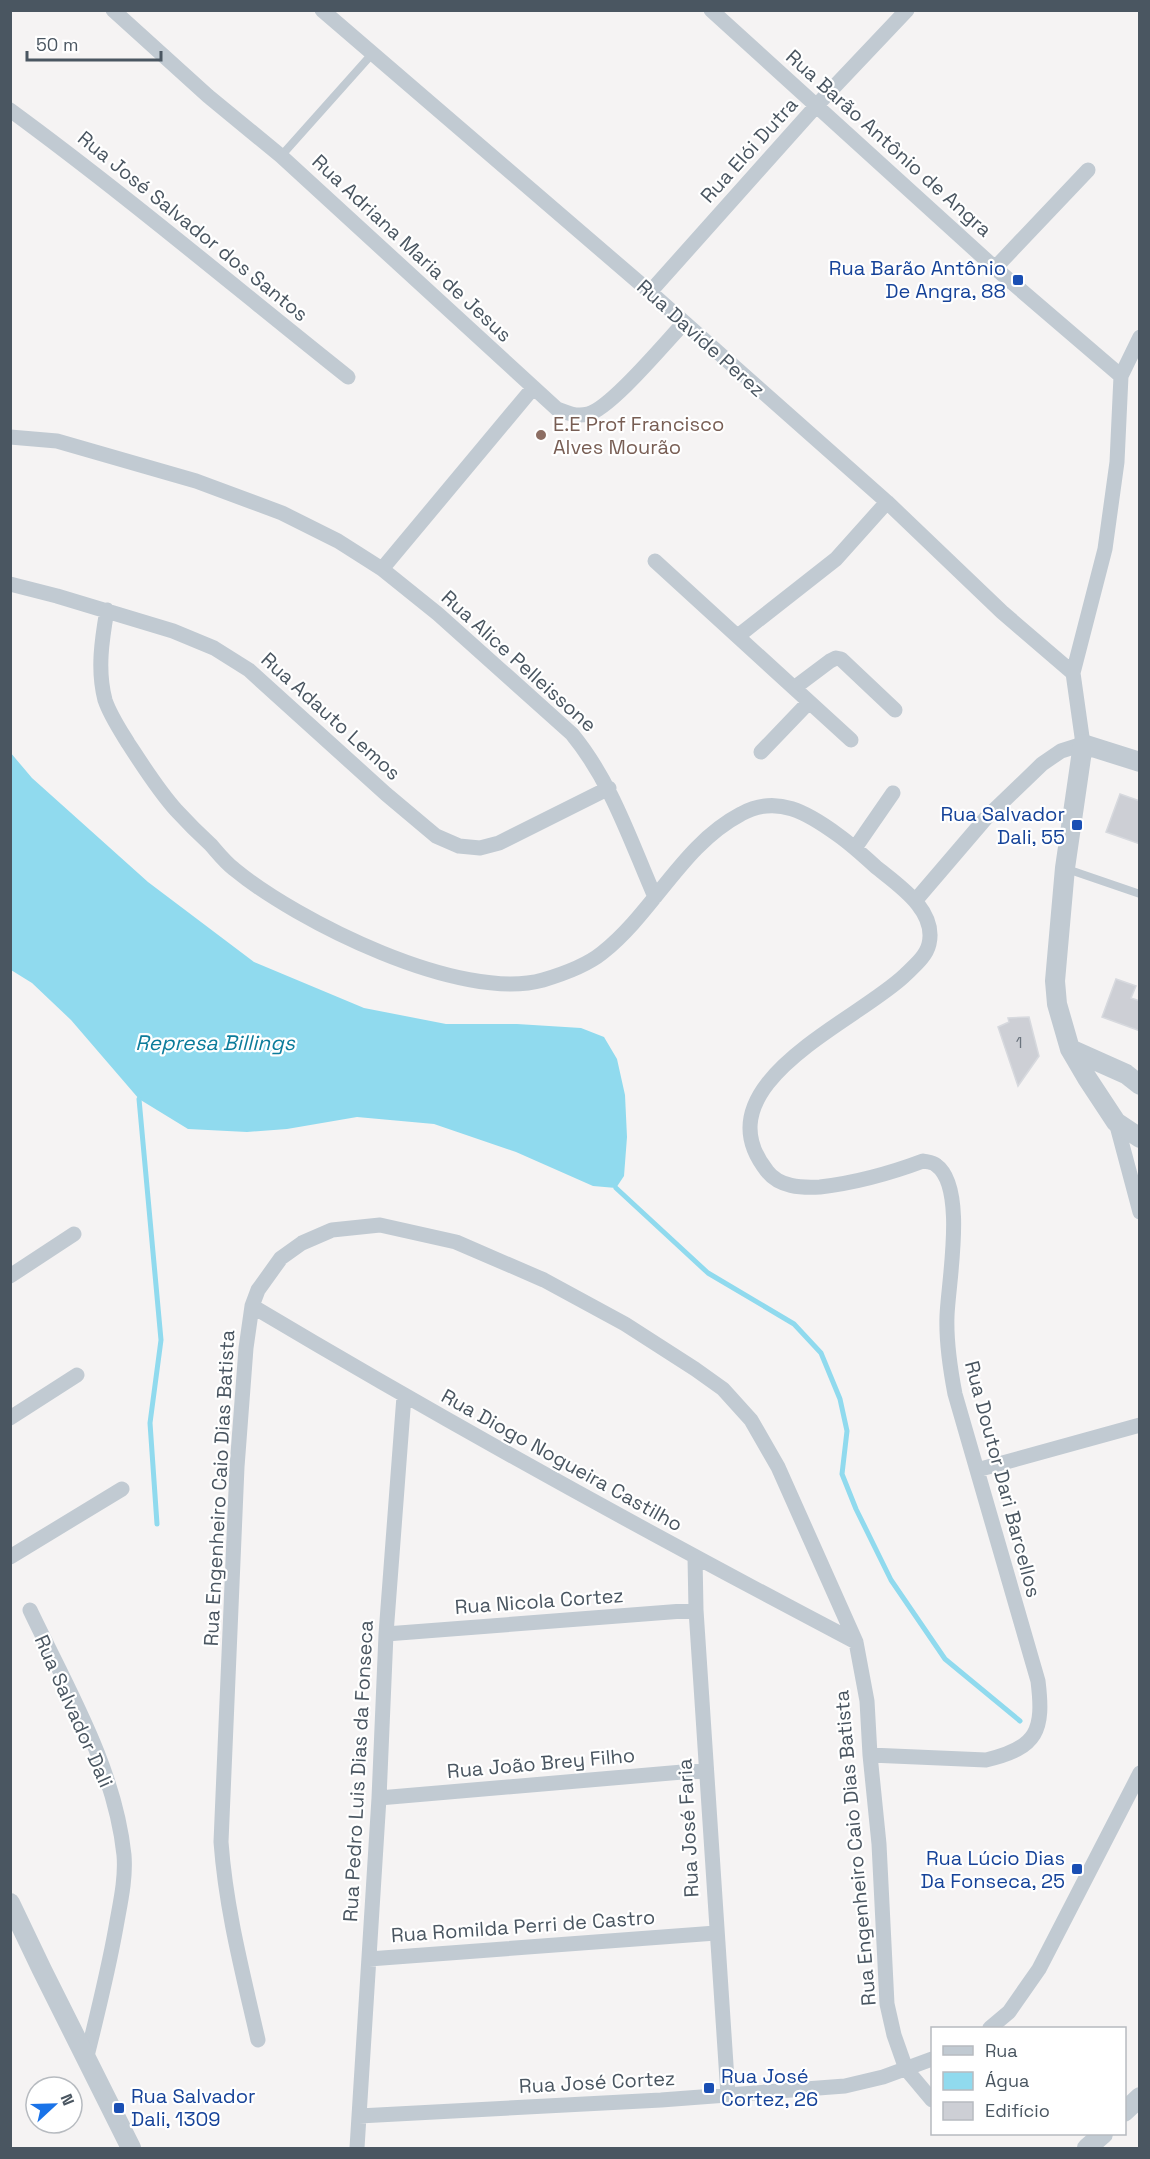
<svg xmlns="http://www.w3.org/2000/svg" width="1150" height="2159" font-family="'Space Grotesk',sans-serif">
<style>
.water{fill:#90daee}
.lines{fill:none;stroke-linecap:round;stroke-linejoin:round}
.stream{stroke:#90daee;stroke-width:5}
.building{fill:#cdcfd5;stroke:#d7d9de;stroke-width:1.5}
.service{stroke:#c1cad2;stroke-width:8}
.minor{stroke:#c1cad2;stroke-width:15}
.tertiary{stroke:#c1cad2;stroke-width:20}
.transit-dot{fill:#1a4fb4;stroke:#fff;stroke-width:2}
.education-dot{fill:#8d6e63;stroke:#fff;stroke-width:2}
.labels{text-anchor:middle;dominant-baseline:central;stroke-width:4.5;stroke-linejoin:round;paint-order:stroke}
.number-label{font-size:16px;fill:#6b747e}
.street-label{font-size:20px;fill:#4a5661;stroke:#fff}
.transit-label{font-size:20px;fill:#164399;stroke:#fff;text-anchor:end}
.education-label{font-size:20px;fill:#785e54;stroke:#fff;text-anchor:start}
.water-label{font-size:21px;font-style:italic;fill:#0c7c9b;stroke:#fff}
</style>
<rect width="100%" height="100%" fill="#f5f3f3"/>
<path class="water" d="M10 752 32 778 148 882 254 962 364 1008 446 1024H517L581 1028 604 1037 617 1059 625 1095 627 1137 624 1176 616 1188 593 1186 516 1152 434 1124 357 1117 287 1129 247 1132 188 1129 139 1099 71 1020 32 983 11 970Z"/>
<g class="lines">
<path class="stream" d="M139 1099 161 1340 150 1423 157 1524
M616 1188 708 1273 794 1324 821 1353 840 1399 847 1431 842 1474 856 1509 891 1580 945 1659 1020 1721"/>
</g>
<path class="building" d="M1120 794 1140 801V844L1106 832Z
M1116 979 1136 986 1131 998 1140 1001V1031L1102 1017Z
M1029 1017 1039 1056 1018 1086 998 1027 1009 1022 1008 1018Z"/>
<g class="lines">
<path class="service" d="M281 156 372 54
M1067 869 1140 894"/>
<path class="minor" d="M113 10 208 96 281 156 557 409C567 413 576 417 588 414 610 409 665 343 683 324
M322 10 650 292 887 502 1002 612 1073 673
M711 10 995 268 1121 376
M10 110C126 195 236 288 348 377
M995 268 1088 170
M650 292 817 105 907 10
M10 437 57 441 196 481 282 513 338 541 382 569 533 388
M655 561 851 740
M382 569 438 614 572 734C612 783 630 840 655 897
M10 584 57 596 173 631 214 648 249 670 386 794 436 836 459 846 480 848 499 843 609 788
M107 610C102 639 97 670 105 700 110 715 120 730 128 743 143 766 158 790 176 810 187 822 199 834 211 845 218 853 225 862 234 869 297 921 461 1003 543 980 563 974 586 966 602 953 654 912 682 845 741 814 777 794 808 813 838 835 852 845 864 856 876 867 898 885 937 910 929 944 926 957 913 967 904 976 854 1023 699 1085 767 1171 779 1187 801 1188 820 1187 854 1183 891 1173 923 1161 928 1162 933 1162 936 1165 967 1187 948 1283 947 1316 946 1343 950 1368 955 1394L1038 1681C1044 1730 1038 1748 986 1760L870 1755
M738 636 836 559 887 502
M794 688 830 661 836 658 841 659 895 710
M761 752 809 702
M855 848 893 793
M915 901 986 818 1042 764 1061 751 1083 744 1073 673 1105 549 1117 462 1121 376 1140 337
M1116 1122 1140 1212
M10 1276 74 1234
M252 1306C450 1424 652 1535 856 1642
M10 1418 77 1375
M977 1470 1140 1425
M10 1557 122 1489
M695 1557 696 1610 728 2095
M30 1610C67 1688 115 1768 124 1855 126 1879 120 1904 116 1927 108 1972 97 2016 86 2060
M386 1634 696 1610
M379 1798 706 1770
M369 1959 716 1933
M990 2028 1009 2012 1039 1969 1140 1773
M258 2040C243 1974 226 1910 221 1842L237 1467 246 1348 252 1306 258 1290 281 1258 302 1243 332 1230 380 1225 456 1242 544 1280 625 1324 695 1369 723 1389 751 1420 778 1467 856 1642 867 1701 870 1755 879 1844 887 2004 894 2035 906 2069 932 2100
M359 2116 661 2100 845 2086 883 2077 932 2059
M357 2148 379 1798 386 1634 404 1396"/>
<path class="tertiary" d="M1140 762 1083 744 1065 868 1055 981 1057 1004 1070 1049 1087 1078 1116 1122 1140 1138
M1070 1049 1126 1074 1140 1085
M10 1903 42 1970 131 2148
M1124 2112 1140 2097
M1087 2148 1103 2134"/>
</g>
<g class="transit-dot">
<rect x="1012" y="274" width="12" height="12" rx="3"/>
<rect x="1071" y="819" width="12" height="12" rx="3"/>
<rect x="1071" y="1863" width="12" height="12" rx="3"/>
<rect x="703" y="2082" width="12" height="12" rx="3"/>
<rect x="113" y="2102" width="12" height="12" rx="3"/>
</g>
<circle class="education-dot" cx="541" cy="435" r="6"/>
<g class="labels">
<g class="number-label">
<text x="1019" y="1042">1</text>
</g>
<g class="street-label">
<text transform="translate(889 143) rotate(42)">Rua Barão Antônio de Angra</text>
<text transform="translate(749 150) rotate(-48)">Rua Elói Dutra</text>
<text transform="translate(193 226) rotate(39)">Rua José Salvador dos Santos</text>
<text transform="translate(412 248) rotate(43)">Rua Adriana Maria de Jesus</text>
<text transform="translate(701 338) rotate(42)">Rua Davide Perez</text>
<text transform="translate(519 661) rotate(42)">Rua Alice Pelleissone</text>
<text transform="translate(331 716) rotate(42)">Rua Adauto Lemos</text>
<text transform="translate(562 1460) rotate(29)">Rua Diogo Nogueira Castilho</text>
<text transform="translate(1003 1479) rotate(75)">Rua Doutor Dari Barcellos</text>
<text transform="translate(219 1488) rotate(-87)">Rua Engenheiro Caio Dias Batista</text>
<text transform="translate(539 1601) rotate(-4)">Rua Nicola Cortez</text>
<text transform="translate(74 1711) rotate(66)">Rua Salvador Dali</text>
<text transform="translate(541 1763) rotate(-5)">Rua João Brey Filho</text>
<text transform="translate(358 1771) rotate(-87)">Rua Pedro Luis Dias da Fonseca</text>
<text transform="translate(688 1828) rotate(-93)">Rua José Faria</text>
<text transform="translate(855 1848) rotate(-95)">Rua Engenheiro Caio Dias Batista</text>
<text transform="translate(523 1926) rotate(-4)">Rua Romilda Perri de Castro</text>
<text transform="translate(597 2082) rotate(-3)">Rua José Cortez</text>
</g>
<g class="transit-label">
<text x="1006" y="268">Rua Barão Antônio<tspan x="1006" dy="23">De Angra, 88</tspan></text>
<text x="1065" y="814">Rua Salvador<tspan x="1065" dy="23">Dali, 55</tspan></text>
<text x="1065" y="1858">Rua Lúcio Dias<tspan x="1065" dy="23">Da Fonseca, 25</tspan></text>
<text x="721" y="2076" text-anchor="start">Rua José<tspan x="721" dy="23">Cortez, 26</tspan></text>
<text x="131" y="2096" text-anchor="start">Rua Salvador<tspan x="131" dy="23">Dali, 1309</tspan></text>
</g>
<g class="education-label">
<text x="553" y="424">E.E Prof Francisco<tspan x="553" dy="23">Alves Mourão</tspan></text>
</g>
<g class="water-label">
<text x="215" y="1042">Represa Billings</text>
</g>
</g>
<rect width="1150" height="2159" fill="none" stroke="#4a5661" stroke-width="24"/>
<rect x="931" y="2027" width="195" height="108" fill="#ffffff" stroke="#b7bbc0" stroke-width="1.5"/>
<rect x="943" y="2046" width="30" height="9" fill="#c1cad2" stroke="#b7bbc0" stroke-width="1.5"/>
<text x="985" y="2057" font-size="18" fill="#4a5661">Rua</text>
<rect x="943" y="2072" width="30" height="18" fill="#90daee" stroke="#b7bbc0" stroke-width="1.5"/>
<text x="985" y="2087" font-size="18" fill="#4a5661">Água</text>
<rect x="943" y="2102" width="30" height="18" fill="#cdcfd5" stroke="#b7bbc0" stroke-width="1.5"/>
<text x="985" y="2117" font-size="18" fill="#4a5661">Edifício</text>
<g transform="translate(54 2105) rotate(68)"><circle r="28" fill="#ffffff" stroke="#b7bbc0" stroke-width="1.5"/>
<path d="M0-4.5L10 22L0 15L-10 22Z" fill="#1a73e8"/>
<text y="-9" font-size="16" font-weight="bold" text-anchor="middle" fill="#4a5661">N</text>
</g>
<path d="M27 51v9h134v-9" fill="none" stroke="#4a5661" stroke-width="3"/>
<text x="36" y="51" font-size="18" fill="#4a5661" stroke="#ffffff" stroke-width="4.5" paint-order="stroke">50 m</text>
</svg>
